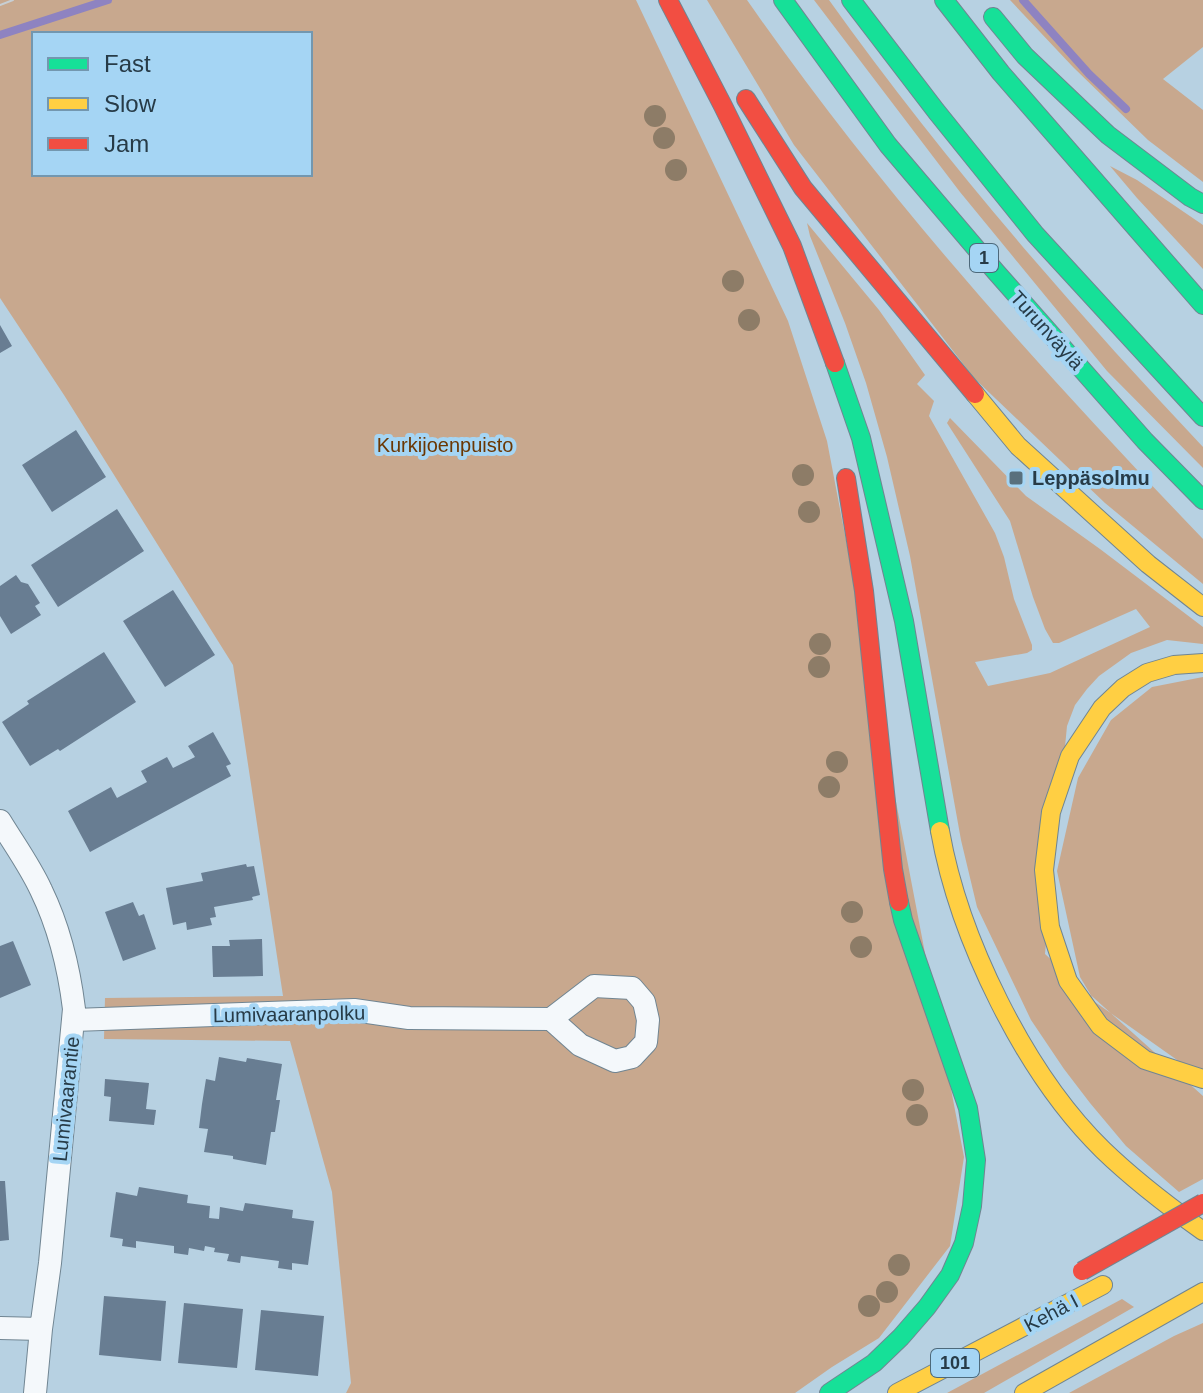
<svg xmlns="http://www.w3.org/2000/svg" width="1203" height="1393" font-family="Helvetica,sans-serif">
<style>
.green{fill:#c8a88e;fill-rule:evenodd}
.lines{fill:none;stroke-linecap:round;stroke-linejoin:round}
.stream{stroke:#8e83c1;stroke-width:8}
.building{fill:#687d92}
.street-casing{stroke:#708592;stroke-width:24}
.fast-casing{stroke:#708592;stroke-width:20}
.slow-casing{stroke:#708592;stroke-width:20}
.jam-casing{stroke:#708592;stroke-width:20}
.street{stroke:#f4f8fb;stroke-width:22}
.fast{stroke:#16e098;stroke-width:18}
.slow{stroke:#ffcf43;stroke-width:18}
.jam{stroke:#f24e42;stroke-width:18}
.tram{stroke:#c7cfd4;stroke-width:2}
.jam-bridge-casing{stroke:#708592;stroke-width:20;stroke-linecap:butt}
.jam-bridge{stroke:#f24e42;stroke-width:18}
.tree{fill:#8d7c67}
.poi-dot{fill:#59707d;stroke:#a5d5f4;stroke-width:3}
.labels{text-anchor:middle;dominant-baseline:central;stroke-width:8;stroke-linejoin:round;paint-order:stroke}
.shield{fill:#a5d5f4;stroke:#4d697b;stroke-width:2}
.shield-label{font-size:18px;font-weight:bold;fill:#273b47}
.street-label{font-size:20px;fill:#273b47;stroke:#a5d5f4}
.park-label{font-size:20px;fill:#6b3703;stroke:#a5d5f4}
.poi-label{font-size:20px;font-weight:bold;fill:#273b47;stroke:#a5d5f4;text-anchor:start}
</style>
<rect width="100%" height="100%" fill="#b7d1e2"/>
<path class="green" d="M0 0H636L788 321 827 441 964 1157 950 1246 879 1338 832 1367 795 1393H346L351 1383 332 1192 290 1041 104 1039 105 998 283 996 233 665 64 395 0 298ZM34 34H310V174H34Z
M707 0H747C882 194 1040 369 1203 539V584L1105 503 974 378 794 145Z
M814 0H829C942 158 1070 306 1203 447V468L1107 371 960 192Z
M1010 0H1203V47L1163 79 1203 110V182L1148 140 1073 67Z
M1110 166 1137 180 1203 225V269L1137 198Z
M807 223 879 310 925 375 917 384 934 401 929 416 995 533 1004 557 1014 599 1032 645V650L1027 653 975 662 988 686 1050 673 1150 627 1136 609 1059 643H1053L1045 629 1033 597 1010 521 947 423 950 418 1026 496 1100 549 1203 627V644L1167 640 1131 653 1099 676 1087 689 1075 705 1067 726 1045 954 1203 1096V1179L1179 1192 1126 1146 1090 1103 1064 1069 1031 1020 977 907 961 840 910 556 887 457 866 383 845 323 810 236Z
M1203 677V1070L1187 1067 1095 1002 1080 977 1057 871 1078 778 1111 720 1152 687Z
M1122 1299 1134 1307 984 1393H947Z
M1203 1323V1393H1069L1174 1336Z"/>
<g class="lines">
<path class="stream" d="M1023 0 1089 74 1126 109
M0 35 108 0"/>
</g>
<path class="building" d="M0 325 12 346 0 353Z
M76 430 106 477 52 512 22 465Z
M117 509 144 551 58 607 31 565Z
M16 575 21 582 28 584 40 603 35 606 41 615 11 634 0 616V586Z
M173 590 215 655 165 687 123 621Z
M104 652 136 702 60 751 58 749 30 766 2 722 29 704 27 701Z
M213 732 231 764 226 766 231 776 90 852 68 811 111 787 117 798 147 782 141 771 167 757 173 768 195 757 188 746Z
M246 864 247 867 254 866 260 895 252 897 253 900 214 907 216 917 210 918 212 925 187 930 186 922 173 925 166 888 203 881 201 873Z
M133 902 139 916 144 914 156 949 123 961 105 912Z
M262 939 263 976 213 977 212 946H230L229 940Z
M13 941 31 985 0 998V946Z
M219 1057 246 1062 247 1058 282 1064 276 1100H280L275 1132H271L266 1165 233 1159V1156L204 1152 208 1129 199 1128 202 1104 206 1079 215 1081Z
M105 1079 149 1083 146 1109 156 1110 154 1125 109 1121 111 1097 104 1096Z
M0 1181H5L9 1240 0 1241Z
M139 1187 188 1195 187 1203 210 1206 209 1218 219 1219 220 1207 243 1211 245 1203 293 1210 292 1218 314 1221 308 1265 292 1263V1270L278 1268 279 1261 241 1256 240 1263 227 1261 229 1254 214 1252 215 1248 205 1246 204 1251 189 1248 188 1255 174 1253V1246L136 1241V1248L122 1246 123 1239 110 1237 116 1192 137 1196Z
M104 1296 166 1301 161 1361 99 1355Z
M184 1303 243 1309 237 1368 178 1363Z
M261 1310 324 1316 318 1376 255 1370Z"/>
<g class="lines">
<defs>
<path id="street" d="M0 821C14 844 30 866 41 890 59 927 69 968 74 1009L50 1263 41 1329 35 1393
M74 1020 354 1010 409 1018 551 1019 580 1045 615 1061 632 1057 646 1042 648 1020 644 1002 632 988 594 986 551 1019
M0 1328 41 1329"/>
<path id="fast" d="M783 0 888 145 996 272 1145 441 1203 500
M851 0 936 111 1035 234 1203 417
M944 0 1001 73 1203 305
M993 17 1025 56 1108 135 1190 197 1203 204
M835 363 861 438 904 621 940 831
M829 1393 874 1363 901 1337 927 1307 950 1275 964 1243 972 1206 976 1160 968 1108 903 920 899 902"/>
<path id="slow" d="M975 394 1018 446 1148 564 1203 607
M1203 663 1174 665 1147 673 1123 688 1102 708 1070 756 1051 812 1044 870 1050 927 1068 981 1100 1026 1145 1060 1203 1079
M940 831C959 938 1025 1074 1103 1150 1134 1180 1168 1206 1203 1231
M897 1393 1103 1285
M1024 1393 1203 1292"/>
<path id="jam" d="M668 0 723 106 792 246 835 363
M746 99 803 188 975 394
M846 478 864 591 893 869 899 902"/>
</defs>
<use href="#street" class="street-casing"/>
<use href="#fast" class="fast-casing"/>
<use href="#slow" class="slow-casing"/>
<use href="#jam" class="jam-casing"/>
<use href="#street" class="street"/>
<use href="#fast" class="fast"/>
<use href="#slow" class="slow"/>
<use href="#jam" class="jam"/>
<path class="tram" d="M0 5 13 0"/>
<defs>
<path id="jam-bridge" d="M1082 1271 1203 1203"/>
</defs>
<use href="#jam-bridge" class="jam-bridge-casing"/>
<use href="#jam-bridge" class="jam-bridge"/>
</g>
<g class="tree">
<circle cx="655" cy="116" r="11"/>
<circle cx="664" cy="138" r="11"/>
<circle cx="676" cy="170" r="11"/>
<circle cx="733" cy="281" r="11"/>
<circle cx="749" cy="320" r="11"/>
<circle cx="803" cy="475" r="11"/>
<circle cx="809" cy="512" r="11"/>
<circle cx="820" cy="644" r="11"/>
<circle cx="819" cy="667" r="11"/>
<circle cx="837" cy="762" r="11"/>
<circle cx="829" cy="787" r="11"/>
<circle cx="852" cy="912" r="11"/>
<circle cx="861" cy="947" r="11"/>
<circle cx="913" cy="1090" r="11"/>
<circle cx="917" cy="1115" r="11"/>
<circle cx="899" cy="1265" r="11"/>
<circle cx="887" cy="1292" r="11"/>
<circle cx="869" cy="1306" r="11"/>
</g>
<rect class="poi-dot" x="1008" y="470" width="16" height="16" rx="4"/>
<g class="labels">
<g class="shield">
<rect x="970" y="244" width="28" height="28" rx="6"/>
<rect x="931" y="1349" width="48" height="28" rx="6"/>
</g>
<g class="shield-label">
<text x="984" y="258">1</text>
<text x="955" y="1363">101</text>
</g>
<g class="street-label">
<text transform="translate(1047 330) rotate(48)">Turunväylä</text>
<text transform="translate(289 1014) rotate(-1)">Lumivaaranpolku</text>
<text transform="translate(66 1099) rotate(-84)">Lumivaarantie</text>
<text transform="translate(1051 1313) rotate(-28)">Kehä I</text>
</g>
<g class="park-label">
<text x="445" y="445">Kurkijoenpuisto</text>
</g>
<g class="poi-label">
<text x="1032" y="478">Leppäsolmu</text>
</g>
</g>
<rect x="32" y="32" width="280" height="144" fill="#a5d5f4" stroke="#7397af" stroke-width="2"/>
<rect x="48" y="58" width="40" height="12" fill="#16e098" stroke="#7397af" stroke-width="2"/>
<text x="104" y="72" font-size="24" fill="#273b47">Fast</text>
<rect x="48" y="98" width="40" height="12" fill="#ffcf43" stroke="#7397af" stroke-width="2"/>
<text x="104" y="112" font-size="24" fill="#273b47">Slow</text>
<rect x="48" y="138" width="40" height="12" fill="#f24e42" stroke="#7397af" stroke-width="2"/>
<text x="104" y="152" font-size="24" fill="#273b47">Jam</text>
</svg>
